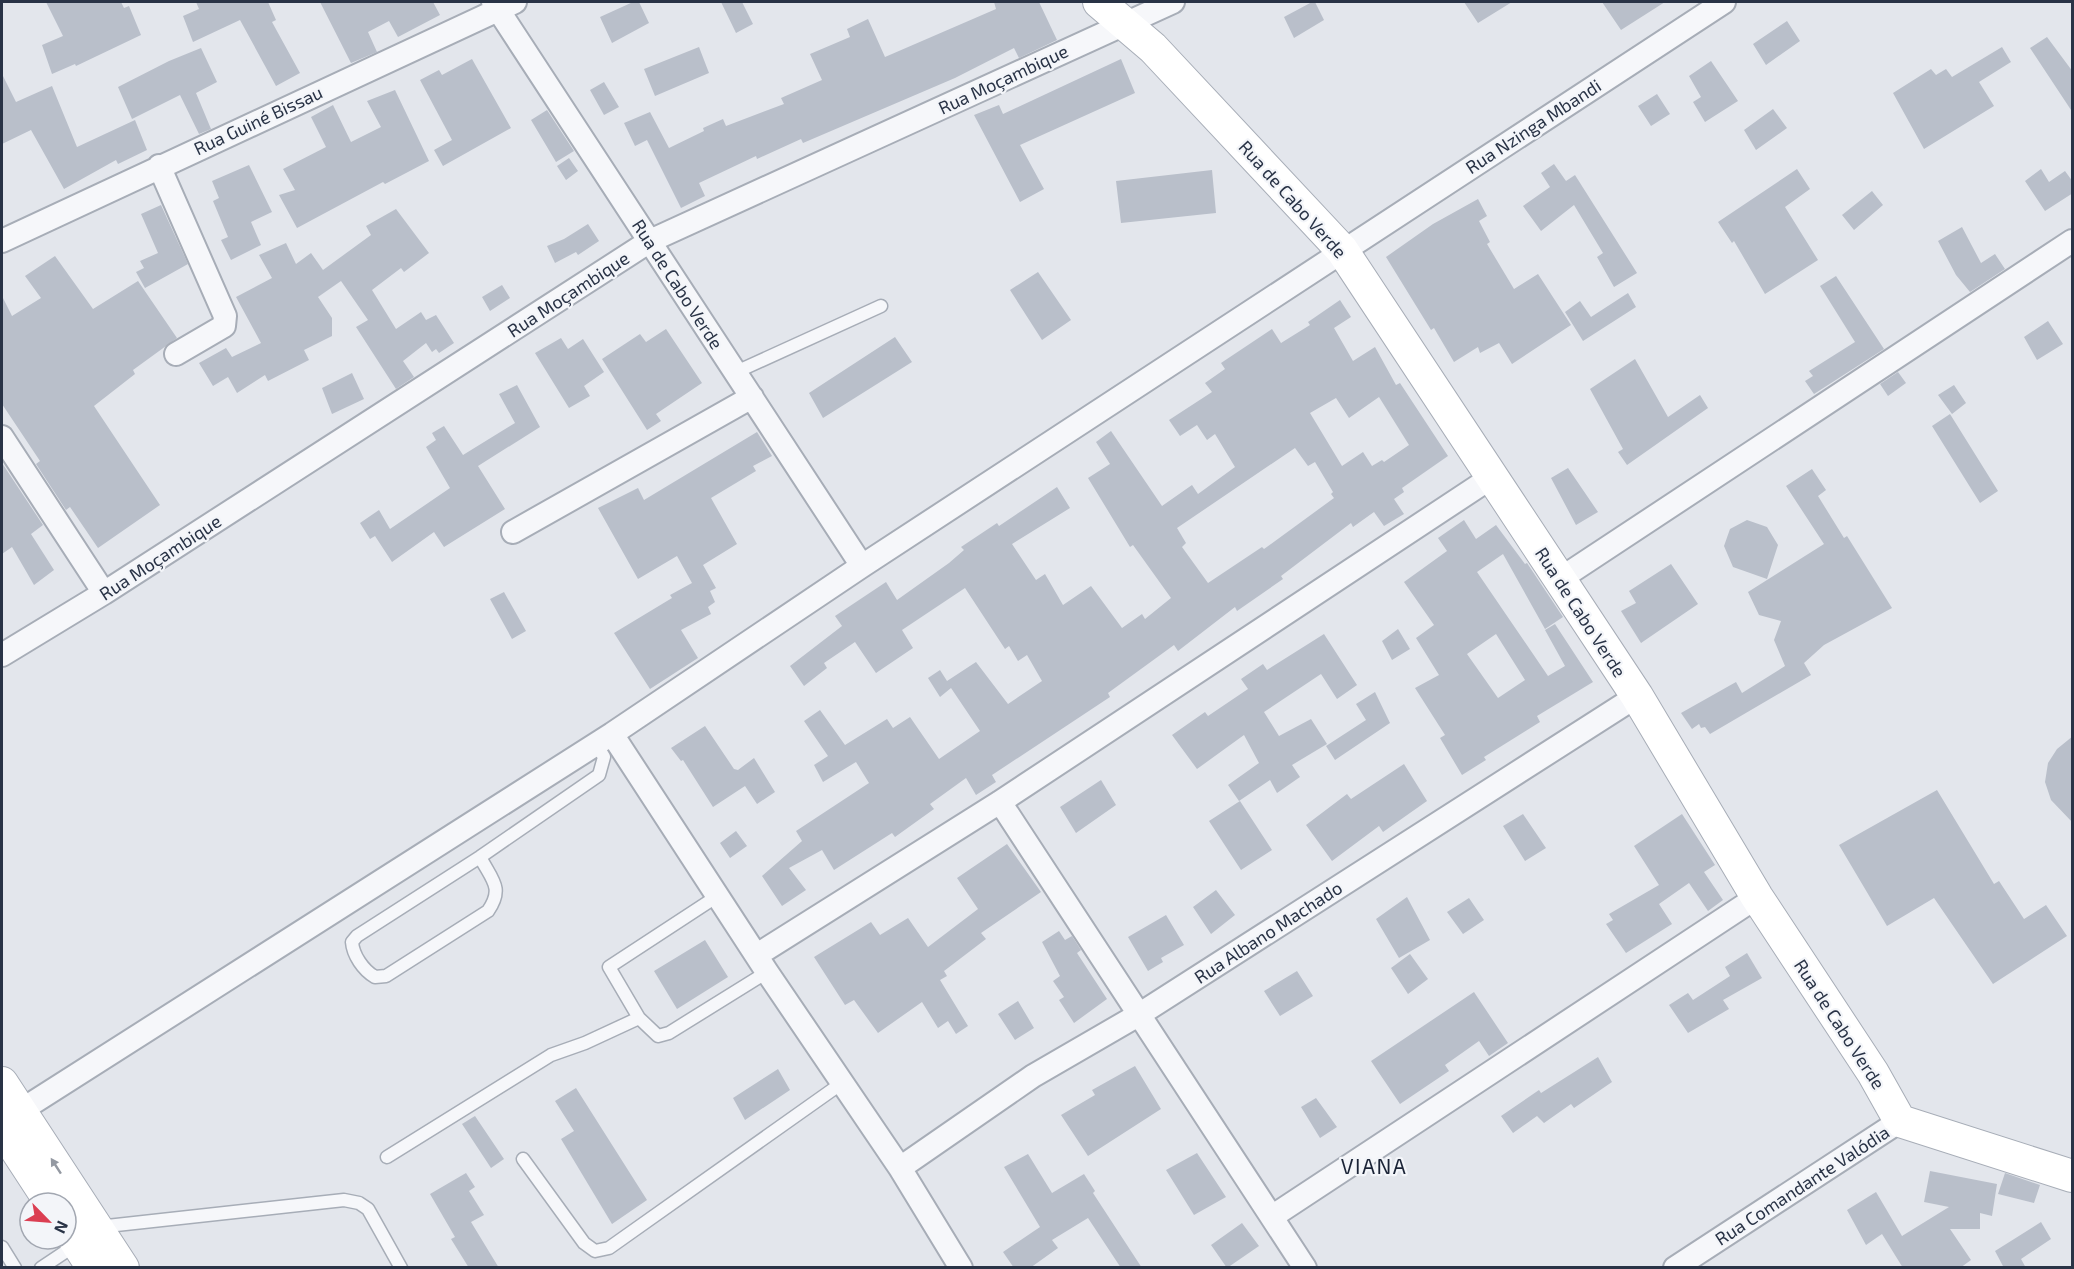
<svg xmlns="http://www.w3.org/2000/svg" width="2074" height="1269" font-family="'Exo 2',sans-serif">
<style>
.building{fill:#b9bfca;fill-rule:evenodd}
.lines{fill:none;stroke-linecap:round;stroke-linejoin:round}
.service-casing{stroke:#a7adb7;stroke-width:15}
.minor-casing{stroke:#a7adb7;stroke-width:26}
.secondary-casing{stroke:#a7adb7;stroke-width:34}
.service{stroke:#f6f7fa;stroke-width:12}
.minor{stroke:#f6f7fa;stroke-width:22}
.secondary{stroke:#fff;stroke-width:32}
.oneway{fill:#9499a2}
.labels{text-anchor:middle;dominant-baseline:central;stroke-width:4.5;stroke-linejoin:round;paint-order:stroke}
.street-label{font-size:18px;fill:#293346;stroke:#f3f5f9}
.quarter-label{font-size:21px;letter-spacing:1.5px;fill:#1b2437;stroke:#f3f5f9}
</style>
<rect width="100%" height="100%" fill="#e3e6ec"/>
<path class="building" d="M46 2H121L124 8 129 6 141 35 76 66 75 64 52 74 42 45 63 36Z
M196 2H268L276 20 272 22 300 73 276 86 240 20 193 42 183 16 199 9Z
M320 2H433L440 15 398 37 389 21 368 32 377 52 351 63Z
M633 2H639L649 23 612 43 600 17Z
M721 2H742L753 24 736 33Z
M994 2H1039L1057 40 1019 58 1014 48 955 78 803 143 801 139 757 159 756 156 699 183 705 196 681 208 647 140 635 146 624 123 650 112 669 148 704 131 703 128 723 119 726 126 784 104 781 98 822 80 810 54 850 37 847 29 868 19 885 57 996 9Z
M1312 2H1315L1324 20 1294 38 1284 17Z
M1464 2H1512L1478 23Z
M1602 2H1665L1621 30Z
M1787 21 1800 41 1766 65 1753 44Z
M2047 37 2073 72V113L2030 48Z
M699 47 709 73 655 96 644 69Z
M2002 47 2011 62 1979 82 1994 106 1924 149 1893 93 1931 69 1936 75 1946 69 1952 77Z
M201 48 217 82 196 93 211 129 199 134 180 95 132 119 118 87 169 61Z
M472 59 511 128 443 166 434 150 452 140 420 80 439 70 442 75Z
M1121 59 1135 93 1020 145 1044 189 1020 202 974 115 999 105 1003 114Z
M1711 61 1738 101 1705 122 1693 102 1701 97 1689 76Z
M2 74 16 102 52 86 77 147 135 120 147 150 118 164 116 160 64 189 31 130 2 144Z
M604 82 619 107 604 115 590 90Z
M395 90 429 161 385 184 383 182 297 228 279 195 295 190 283 169 326 147 311 117 333 105 351 142 381 127 367 101Z
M1657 94 1670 114 1651 126 1638 106Z
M1773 109 1787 128 1756 150 1744 130Z
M547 110 574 151 556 162 531 120Z
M569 158 578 171 566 180 557 166Z
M1554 164 1566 181 1575 175 1637 273 1614 287 1597 257 1603 253 1574 205 1541 231 1523 206 1550 187 1541 173Z
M249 165 272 212 251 222 261 245 231 260 221 240 228 237 213 201 219 198 212 181Z
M1797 169 1810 189 1785 207 1818 260 1765 294 1734 241 1732 243 1718 222Z
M2041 169 2049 182 2065 171 2073 182V193L2045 211 2025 181Z
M1212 170 1216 213 1121 223 1116 181Z
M1872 191 1883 205 1854 230 1842 215Z
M1478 199 1487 216 1479 221 1490 242 1487 244 1514 289 1538 274 1571 325 1512 364 1499 343 1480 353 1478 347 1454 362 1434 328 1431 330 1386 257 1433 224Z
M161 205 188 264 145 288 136 272 144 268 140 261 158 253 141 214Z
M396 209 429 253 404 272 401 268 372 290 396 329 421 312 426 320 436 315 454 343 439 353 436 349 432 352 426 343 403 361 414 377 396 389 356 327 368 320 341 281 318 297 332 318V336L304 350 309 360 268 381 265 375 237 393 228 377 213 386 199 363 226 348 232 357 261 343 236 297 272 278 259 255 286 243 296 264 311 253 323 270 371 235 366 226Z
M588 224 599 241 578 255 576 252 555 263 547 246 564 239Z
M1962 227 1981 263 1995 254 2005 269 1970 292 1956 275 1938 241Z
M55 256 93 309 138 281 177 338 133 370 135 374 94 406 160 505 98 548 70 507 66 510 36 464 40 461 2 404V296L12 316 41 298 25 276Z
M1038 272 1071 320 1042 340 1010 290Z
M1836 276 1884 349 1814 394 1805 381 1813 376 1809 371 1855 342 1820 286Z
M502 285 510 298 490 311 482 297Z
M1628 293 1636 307 1583 341 1565 312 1580 301 1591 317Z
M1340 300 1351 317 1334 328 1353 361 1375 347 1396 385 1400 383 1448 456 1402 488 1404 492 1394 499 1404 514 1384 526 1374 512 1353 527 1351 523 1281 576 1283 579 1237 611 1235 607 1178 651 1174 645 1108 693 1110 697 992 775 996 782 976 795 966 778 930 804 934 809 895 837 892 833 834 870 822 850 789 868 806 890 782 906 762 876 802 841 796 831 869 783 856 762 823 782 814 765 828 756 804 721 820 710 845 745 887 719 893 728 910 717 939 759 980 731 951 688 940 697 928 678 940 670 947 681 976 662 1008 704 1042 681 1027 655 1018 661 1009 646 1005 649 965 588 902 630 913 648 876 673 855 642 824 663 827 668 804 686 790 666 842 626 835 616 886 582 897 600 949 563 964 550 961 547 997 523 999 526 1057 487 1070 508 1012 544 1036 580 1045 574 1063 605 1091 586 1122 628 1142 614 1145 619 1171 598 1133 545 1130 547 1088 478 1110 464 1096 442 1111 431 1162 506 1192 485 1198 494 1235 467 1215 434 1207 440 1197 425 1180 436 1169 420 1212 392 1205 383 1225 369 1221 363 1272 329 1281 343 1310 325 1308 322ZM1379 397 1409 445 1384 462 1382 460 1372 466 1363 452 1342 466 1310 413 1336 398 1349 418ZM1295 448 1308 466 1315 462 1333 492 1331 494 1334 498 1264 549 1262 547 1208 583 1182 547 1186 543 1177 528Z
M2048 321 2063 344 2037 360 2024 337Z
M666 329 702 383 656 414 661 421 647 430 602 359 640 334 646 342Z
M895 337 912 362 823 418 809 393Z
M561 338 568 349 583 339 604 372 584 386 590 396 569 408 535 353Z
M1635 359 1668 417 1700 395 1708 408 1627 465 1618 452 1623 449 1590 389Z
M1898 372 1906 383 1888 396 1880 384Z
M352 373 364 399 332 414 322 388Z
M517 385 540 427 478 466 505 509 444 547 434 532 392 562 375 536 370 539 360 523 379 510 390 529 450 488 426 447 436 440 432 433 444 426 463 455 515 423 499 394Z
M1954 385 1966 403 1952 414 1938 395Z
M1950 414 1998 491 1980 503 1932 426Z
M757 432 772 456 753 466 756 471 711 498 737 544 703 565 716 588 710 591 715 602 708 607 711 614 681 630 698 658 650 689 614 633 672 598 670 595 692 583 677 556 638 579 598 508 638 488 644 500Z
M2 463 43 525 31 534 54 570 34 585 12 547 2 554Z
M1568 468 1598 512 1576 525 1551 478Z
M1812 469 1826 490 1818 496 1844 538 1847 536 1892 608 1824 645 1804 663 1811 675 1710 734 1705 727 1701 728 1699 724 1692 729 1681 713 1736 682 1742 693 1785 666 1774 640 1781 621 1759 615 1748 592 1824 544 1786 486Z
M1464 520 1476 539 1496 525 1525 564 1527 563 1563 617 1545 629 1503 554 1477 572 1548 676 1565 666 1545 630 1555 624 1593 682 1537 716 1540 722 1484 757 1486 760 1462 775 1440 738 1445 735 1415 688 1439 675 1416 638 1434 625 1404 582 1447 551 1438 538ZM1496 634 1525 680 1498 698 1467 654Z
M1747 520 1767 527 1778 545 1767 579 1733 567 1724 546 1730 529Z
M1671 564 1698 604 1641 643 1621 611 1636 603 1629 591Z
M504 592 526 631 512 639 490 599Z
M1398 629 1410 649 1392 660 1382 641Z
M1324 634 1357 685 1337 699 1321 674 1264 712 1279 736 1311 719 1327 744 1292 765 1300 777 1277 793 1270 780 1239 801 1228 785 1259 763 1244 735 1197 769 1172 735 1205 712 1208 716 1248 689 1241 679 1263 664 1267 670Z
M1375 692 1390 723 1335 760 1326 746 1366 720 1356 704Z
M705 726 734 769 738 770 754 758 775 792 757 804 745 786 713 807 683 760 681 761 671 748Z
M2073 736V823L2051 800 2045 782 2048 763 2057 749Z
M1404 764 1427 801 1383 832 1379 826 1332 861 1306 825 1347 794 1351 799Z
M1101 780 1116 805 1076 833 1060 807Z
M1937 790 1994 884 1999 881 2024 919 2046 905 2067 936 1993 984 1934 898 1887 926 1839 845Z
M1240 801 1272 850 1241 870 1209 821Z
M1523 814 1546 848 1525 861 1503 826Z
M1682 814 1715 865 1704 872 1723 900 1708 911 1689 883 1659 904 1672 924 1626 953 1606 924 1613 920 1609 914 1659 885 1634 846Z
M736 831 747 846 730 858 720 843Z
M1007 844 1041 892 981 933 986 939 944 971 947 976 940 980 968 1026 956 1034 948 1021 938 1028 922 1002 878 1033 854 1000 845 1005 814 957 871 922 880 935 908 918 928 947 978 909 957 878Z
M1216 890 1235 915 1211 934 1193 907Z
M1407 897 1430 940 1399 958 1376 919Z
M1469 898 1484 920 1463 934 1447 912Z
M1166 915 1184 945 1161 958 1163 962 1148 971 1128 937Z
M1059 931 1065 940 1072 936 1081 950 1077 953 1107 999 1074 1023 1059 1000 1064 997 1053 981 1060 976 1042 942Z
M705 940 728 977 677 1009 654 971Z
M1747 953 1762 978 1723 1000 1729 1009 1688 1033 1669 1005 1688 993 1693 1000 1730 976 1725 967Z
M1410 954 1428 979 1408 994 1391 968Z
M1297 971 1313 996 1280 1016 1264 991Z
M1474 992 1508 1043 1489 1056 1479 1041 1445 1065 1449 1071 1400 1104 1371 1061Z
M1018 1001 1034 1028 1015 1040 998 1014Z
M1598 1057 1612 1082 1574 1108 1571 1104 1544 1123 1537 1116 1513 1133 1501 1116 1539 1090 1541 1093Z
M1135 1066 1161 1109 1088 1156 1061 1115 1095 1095 1092 1090Z
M778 1069 790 1090 745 1120 733 1098Z
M576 1088 647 1200 612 1224 561 1139 574 1131 555 1101Z
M1316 1098 1337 1127 1320 1138 1301 1107Z
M475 1116 504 1159 491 1168 462 1124Z
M1197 1153 1226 1197 1194 1215 1166 1170Z
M1028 1154 1052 1193 1084 1174 1095 1191 1093 1193 1142 1268H1121L1088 1218 1052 1240 1058 1248 1030 1268H1014L1003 1252 1040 1227 1004 1167Z
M1930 1171 1997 1184 1992 1216 1980 1213V1229H1950L1971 1260 1960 1268H1903L1882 1234 1866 1245 1847 1210 1876 1192 1902 1236 1949 1207 1924 1202Z
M466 1173 475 1187 469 1191 484 1215 471 1222 499 1268H469L451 1239 455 1237 430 1194Z
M2005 1173 2040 1185 2034 1203 1998 1194Z
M2041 1222 2051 1239 2021 1259 2026 1268H2004L1995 1251Z
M1242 1223 1259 1246 1227 1268 1211 1245Z"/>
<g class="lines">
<defs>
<path id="service" d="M736 372 881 306
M480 857C492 880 504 888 488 911L386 976 375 977C363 970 353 955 352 942L357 936 480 857 599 775 604 757 596 744
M639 1018 658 1036 669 1033 767 972
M387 1157 551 1055 585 1043 639 1018 609 967 719 895
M523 1159 584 1243 595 1251 609 1248 842 1083
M98 1227 344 1200 359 1203 368 1209 401 1268
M2 1247 15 1268
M41 1268 77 1244"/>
<path id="minor" d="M493 2 862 566
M159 166 225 316 224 326 176 354
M2 241 515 2
M2 437 104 593
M513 532 752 397
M1560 579 2072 241
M2 655 104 593 650 241 1173 2
M612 734 767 972 900 1168 961 1268
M1000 802 1305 1268
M757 955 1000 802 1492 477
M20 1111 612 734 862 566 1724 2
M900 1168 1033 1076 1140 1014 1637 696
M1273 1216 1757 897
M1675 1268 1900 1121"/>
<path id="secondary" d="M1099 2 1153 48 1342 250 1637 696 1757 897 1873 1073 1900 1121 2072 1176
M2 1083 123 1268
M2 1128 51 1203
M66 1226 93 1268"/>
</defs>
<use href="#service" class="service-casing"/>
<use href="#minor" class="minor-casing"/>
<use href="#secondary" class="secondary-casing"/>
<use href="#service" class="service"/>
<use href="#minor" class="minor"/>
<use href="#secondary" class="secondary"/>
</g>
<defs><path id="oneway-solid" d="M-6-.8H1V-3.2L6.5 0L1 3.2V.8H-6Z" transform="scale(1.5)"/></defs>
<use class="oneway" href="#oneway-solid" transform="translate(56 1166) rotate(-123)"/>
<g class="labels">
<g class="street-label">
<text transform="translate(1003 79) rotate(-25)">Rua Moçambique</text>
<text transform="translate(258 120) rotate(-25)">Rua Guiné Bissau</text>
<text transform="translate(1533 126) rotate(-33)">Rua Nzinga Mbandi</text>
<text transform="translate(1293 199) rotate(48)">Rua de Cabo Verde</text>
<text transform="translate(678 284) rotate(57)">Rua de Cabo Verde</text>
<text transform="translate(568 294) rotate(-33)">Rua Moçambique</text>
<text transform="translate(160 557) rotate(-33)">Rua Moçambique</text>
<text transform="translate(1581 612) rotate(57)">Rua de Cabo Verde</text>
<text transform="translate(1268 932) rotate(-33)">Rua Albano Machado</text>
<text transform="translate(1840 1024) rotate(57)">Rua de Cabo Verde</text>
<text transform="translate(1802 1185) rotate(-33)">Rua Comandante Valódia</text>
</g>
<g class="quarter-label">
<text x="1374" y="1165">VIANA</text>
</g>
</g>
<rect width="2074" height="1269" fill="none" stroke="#293346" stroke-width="6"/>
<g transform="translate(48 1221) rotate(115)"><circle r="28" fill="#f3f5f9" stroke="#a2a7b1" stroke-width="1.5"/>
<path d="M0-4.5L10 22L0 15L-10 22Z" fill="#db3e52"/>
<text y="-9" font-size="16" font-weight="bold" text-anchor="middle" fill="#293346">N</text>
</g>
</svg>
